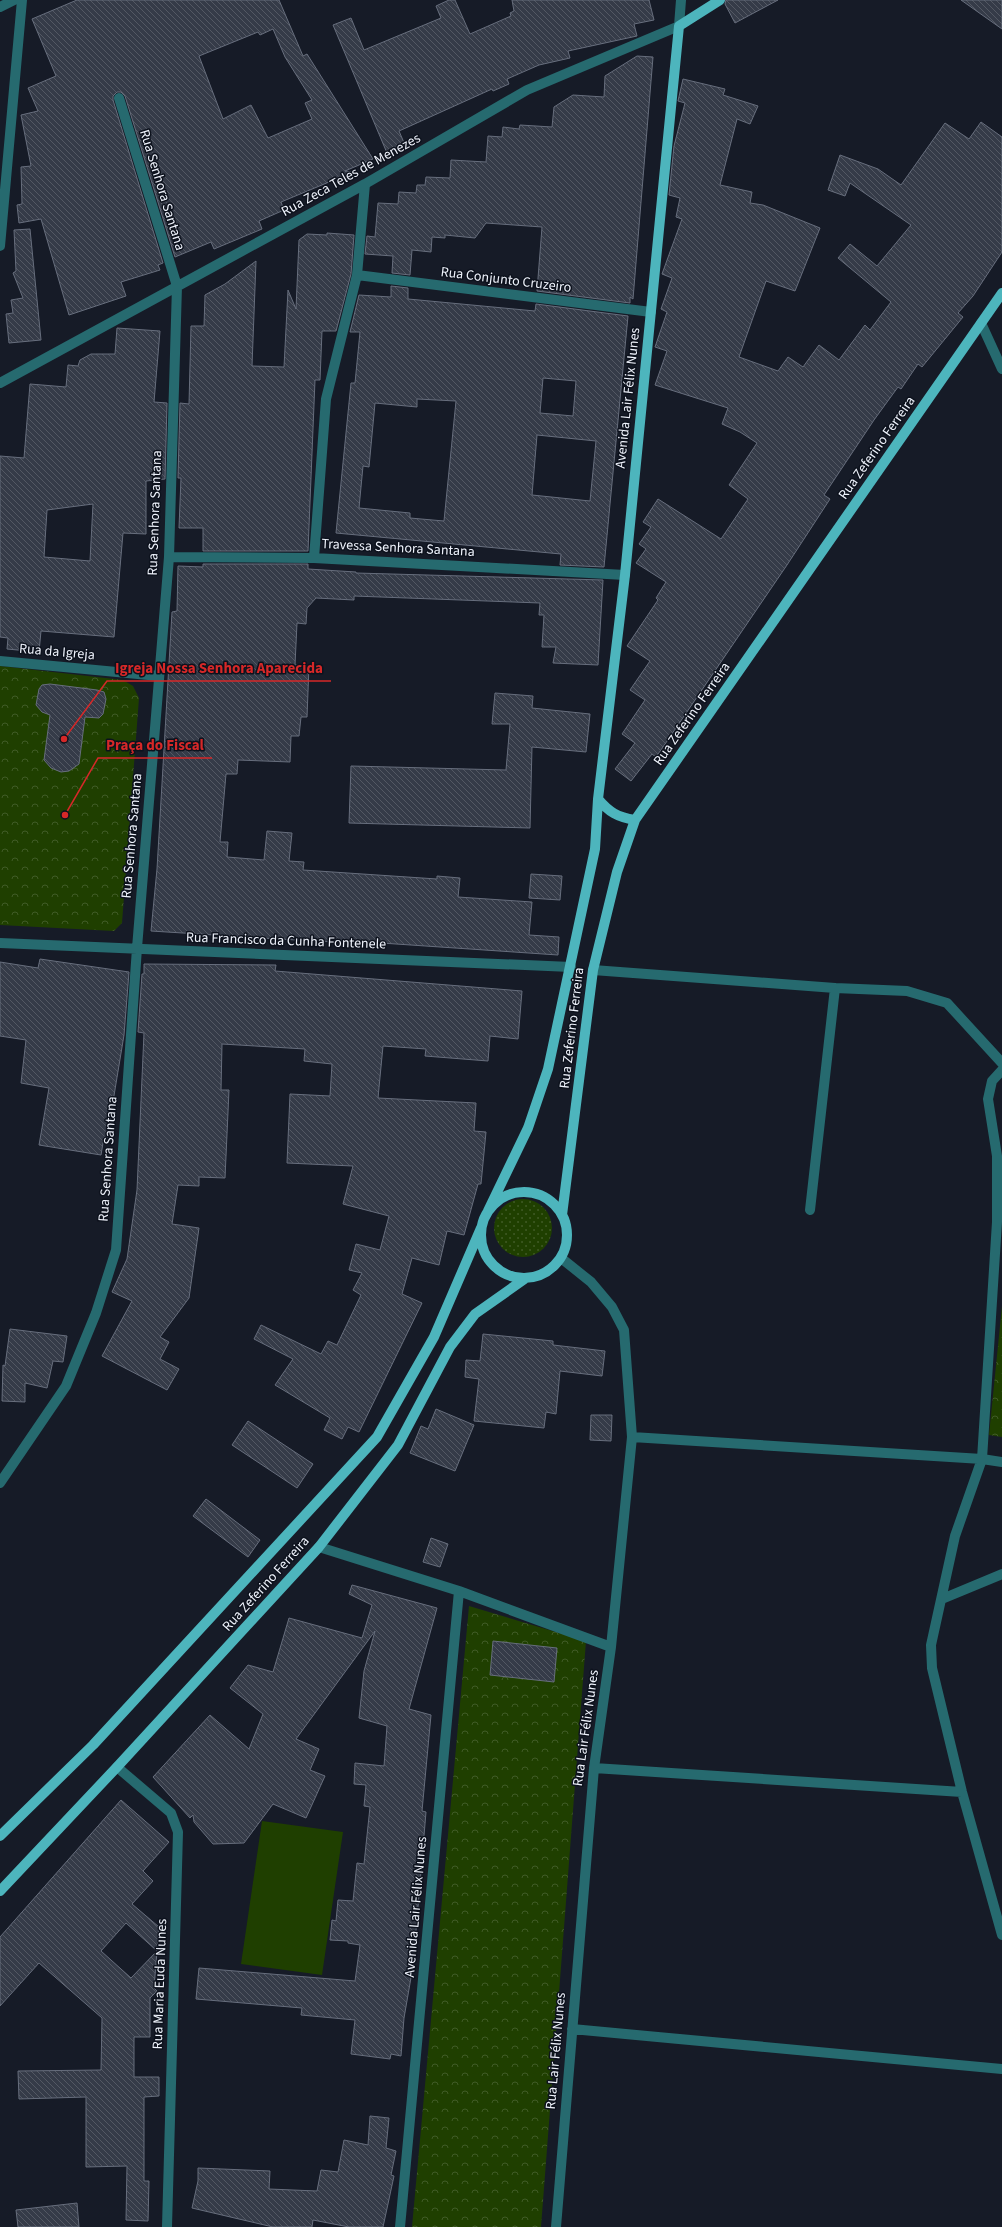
<svg xmlns="http://www.w3.org/2000/svg" width="1002" height="2227" font-family="'Source Sans 3',sans-serif">
<style>
.forest{fill:url(#forest-crowns)}
.garden{fill:url(#garden-dots)}
.pitch{fill:#1f3f00}
.building{fill:url(#building-back-hatch);stroke:#676e7d;fill-rule:evenodd}
.lines{fill:none;stroke-linecap:round;stroke-linejoin:round}
.minor{stroke:#266a6f;stroke-width:10}
.major{stroke:#4db5bd;stroke-width:10}
.labels{text-anchor:middle;dominant-baseline:central;stroke-width:3;stroke-linejoin:round;paint-order:stroke}
.street-label{font-size:14px;fill:#eff3fc;stroke:#0d121d}
.leader{fill:none;stroke:#d62828;stroke-width:1.5}
.callout-dot{fill:#d62828;stroke:#0d121d;stroke-width:1.5}
.callout-label{font-size:15px;text-anchor:middle;font-weight:bold;fill:#d62828;stroke:#0d121d;stroke-width:3;stroke-linejoin:round;paint-order:stroke}
</style>
<defs>
<pattern id="forest-crowns" width="20" height="18" patternUnits="userSpaceOnUse"><rect width="20" height="18" fill="#1f3f00"/><path d="M2 6a3 3 0 1 1 6 0M12 15a3 3 0 1 1 6 0" fill="none" stroke="#405b26"/></pattern>
<pattern id="garden-dots" width="8" height="8" patternUnits="userSpaceOnUse"><rect width="8" height="8" fill="#1f3f00"/><path d="M2 2h.1M6 6h.1" fill="none" stroke="#405b26" stroke-width="1.8" stroke-linecap="round"/></pattern>
<pattern id="building-back-hatch" width="6" height="6" patternUnits="userSpaceOnUse"><rect width="6" height="6" fill="#353b48"/><path d="M-1 5l2 2M0 0l6 6M5-1l2 2" fill="none" stroke="#535863"/></pattern>
</defs>
<rect width="100%" height="100%" fill="#161b27"/>
<path class="forest" d="M0 666 123 680 133 686 139 698 122 923 114 931 0 925Z
M1002 1306V1437L989 1435Z
M469 1606 586 1641 541 2227H412Z"/>
<path class="garden" d="M494 1228a29 29 0 1 1 58 0a29 29 0 1 1-58 0Z"/>
<path class="pitch" d="M262 1821 343 1832 322 1975 241 1964Z"/>
<path class="building" d="M77 0H279L303 56 307 54 373 159 345 171 353 172 281 202 284 210 259 221 262 229 214 249 211 242 175 257 125 96 121 92H117L113 96V100L163 263 158 265 160 270 121 282 126 296 69 315 41 219 19 223 17 205 22 204 21 167 31 166 21 115 38 111 28 88 56 76 32 19ZM273 29 285 57 312 100 305 103 312 119 268 138 251 105 223 119 199 56 258 32 260 35Z
M449 0H455L470 34 511 16 510 13 514 11 512 0H649L654 20 634 24 637 36 568 51 570 58 539 65 507 79 509 84 493 91 492 89 399 131 405 145 387 153 333 25 351 18 364 50 441 18 436 6Z
M726 0H778L735 23 725 4Z
M961 0H1002V29Z
M637 56 653 57 633 299 630 297V303L537 291 542 227 486 223 475 238 445 235V238L432 237 431 252 412 250 410 275 392 273 393 256 365 254 367 236 375 237 378 203 398 204 399 192 416 193 417 185H425L426 177 450 178 451 160 486 162 488 136 502 137 503 127 519 129 520 125 552 127 554 107 573 95 604 97 605 76Z
M683 79 725 89 723 95 758 106 750 124 737 119 720 185 752 192 750 203 763 205 820 228 795 291 766 281 739 357 778 371 788 357 803 367 819 345 839 360 865 325 870 330 891 302 838 258 850 244 877 266 911 225 850 183 845 196 828 190 840 155 878 169 901 185 945 123 969 139 981 122 1002 137V252L973 296 958 313 963 317 922 367 918 364 901 389 898 387 874 420 824 495 830 499 787 565 663 747 656 757 652 754 631 781 615 769 635 743 622 734 645 700 630 690 650 661 627 646 658 600 656 598 666 582 636 563 646 549 639 544 651 527 643 522 658 499 721 539 748 499 729 485 757 443 740 432 722 424 728 408 655 385 667 351 655 347 667 312 661 309 672 278 662 274 682 219 676 217 680 198 669 195 674 146 685 103 678 101Z
M30 229 41 340 9 343 6 314 13 313 11 300 23 298 13 273 16 271 14 230Z
M327 233 354 235 351 274 336 331H322L320 380H315L308 551H203V528H179L181 478H178L180 403 189 404 191 326H204L205 295 225 284 256 261 252 366 284 367 288 290 296 309 299 240 307 234 327 235Z
M391 286 408 288V299L419 300 535 311 536 304 628 316 604 567 560 565 561 554 336 533 351 383H355L360 332H350L359 295 391 297ZM543 378 576 381 573 416 540 413ZM417 399 456 401 444 521 410 518V513L359 508 363 466 369 467 375 403 417 407ZM537 435 596 441 590 501 532 495Z
M117 328 160 331 154 402 167 403 165 479 146 481V534L123 533 114 637 41 631 39 652 7 649 8 638 0 637V456L24 458 30 384 66 387 68 365 78 366 80 360 91 354H115ZM93 504 90 561 44 557 47 510Z
M203 564H308V569L356 572V573L603 580 598 665 553 663 556 647H542L544 615H539L540 603 354 596V600L316 598 307 608 306 624 297 623 295 665 309 666 307 717H301L299 736H291L290 762 238 760 237 774H226L220 842H228L227 857 264 860 267 831 292 833 289 861 304 862 303 870 437 879V876L460 878 458 897 532 902 529 935 559 937 558 955 337 940 336 942 278 939 151 931 157 869 172 612 177 611 178 566 203 567Z
M50 684 97 690 104 692 106 699 103 714 99 718 85 717 79 764 69 771 61 772 51 768 44 760 50 715 42 712 36 705 39 689 42 685Z
M495 693 533 696 532 708 590 714 586 752 532 747 530 828 349 823 351 766 506 770 510 724H492Z
M531 874 562 876 560 900 529 898Z
M40 959 129 972 124 1035 107 1138 104 1137 101 1155 39 1145 49 1088 21 1083 26 1040 0 1036V962L38 968Z
M144 964 276 965 275 971 522 991 518 1039 490 1036 488 1061 425 1056 426 1049 383 1046 378 1098 476 1103 474 1131 486 1132 481 1184H478L464 1235 447 1231 439 1265 412 1258 402 1294 422 1303 359 1432 348 1427 342 1439 324 1430 330 1418 275 1385 293 1359 254 1339 261 1325 321 1354 328 1341 337 1345 361 1295 353 1290 362 1273 349 1270 356 1244 380 1250 389 1216 343 1204 353 1166 287 1163 290 1094 330 1096 332 1064 304 1061 305 1049 222 1044 221 1090H229L225 1178 199 1177V1186L178 1185 172 1224 199 1228 189 1298 160 1337 169 1342 160 1359 179 1369 167 1390 102 1356 132 1301 112 1292 127 1259 137 1190 144 1033 138 1032 142 974H144Z
M10 1329 67 1336 63 1362 53 1361 47 1388 25 1383V1402L2 1401 3 1365 5 1366Z
M483 1334 553 1341V1345L605 1351 602 1376 560 1371 556 1414 546 1412 544 1428 474 1421 479 1379 465 1377 466 1360 480 1361Z
M436 1409 474 1425 455 1471 410 1453 421 1426 428 1429Z
M591 1415H612L611 1441 590 1440Z
M248 1421 313 1464 297 1488 232 1445Z
M206 1499 260 1540 248 1557 193 1516Z
M431 1538 448 1544 440 1567 423 1562Z
M352 1585 437 1608 409 1709 431 1715 422 1811 426 1812 413 1966 404 2018 401 2056 391 2054 390 2059 351 2054 355 2020 301 2015 302 2008 196 1999 199 1968 355 1981 360 1945 348 1943V1941L330 1940 332 1920 336 1921 338 1900 353 1901 357 1863 364 1864 370 1807 364 1806 366 1785 354 1784 355 1763 384 1766 387 1726 359 1718 364 1671 375 1631 296 1739 319 1749 310 1770 325 1776 306 1818 273 1804 244 1843 213 1844 194 1822 193 1815 190 1818 153 1777 210 1715 249 1749 263 1714 230 1688 248 1665 273 1672 289 1618 362 1638 372 1605 349 1594Z
M493 1641 557 1648 554 1682 490 1675Z
M121 1800 169 1842 143 1871 153 1881 132 1904 159 1927 154 1988 157 1991 150 1998V2037H134V2077H159V2096L144 2097V2181H149L148 2221 126 2220 127 2166 86 2167V2097L19 2099 18 2071 101 2070 102 2018 39 1963 0 2006V1937ZM126 1923 157 1951 131 1978 101 1951Z
M370 2116 389 2118 386 2148 396 2151 391 2175 394 2176 383 2227H349L313 2220 312 2227H273L192 2208 198 2181V2168L270 2171 269 2189 317 2191 321 2170 338 2172 344 2140 368 2145Z
M77 2203 79 2227H18L16 2210Z"/>
<g class="lines">
<path class="minor" d="M0 7 14 0
M0 246 22 0
M357 275 651 312
M981 323 1002 369
M0 383 365 184 527 90 679 26 681 0
M169 557 314 558 625 575
M314 558 326 399 357 275 365 184
M0 661 159 676
M0 943 571 967
M593 970 835 988 907 991 947 1003 1002 1063
M1002 1070 992 1081 988 1099 997 1156V1222L982 1459 955 1536 931 1645 932 1668 962 1792 1002 1935
M810 1210 835 988
M632 1437 982 1459 1002 1462
M0 1483 66 1386 96 1313 116 1250 137 948 169 557 177 286 119 98
M319 1547 459 1591 611 1647
M942 1599 1002 1574
M117 1767 171 1813 178 1832 167 2227
M594 1768 962 1792
M572 2029 1002 2069
M400 2227 459 1591
M556 2227 594 1768 611 1647 632 1437 624 1330 612 1307 591 1282 561 1258"/>
<path class="major" d="M598 799C609 812 617 817 635 820
M481 1235a43 43 0 1 1 86 0a43 43 0 1 1-86 0Z
M488 1211 528 1128 548 1069 595 849 598 799 625 575 679 26 720 0
M562 1215 593 970 617 872 635 820 1002 293
M0 1836 93 1745 377 1437 434 1337 481 1228
M0 1891 117 1767 319 1547 398 1445 450 1347 475 1314 526 1278"/>
</g>
<g class="labels">
<g class="street-label">
<text transform="translate(351 175) rotate(-29)">Rua Zeca Teles de Menezes</text>
<text transform="translate(162 190) rotate(73)">Rua Senhora Santana</text>
<text transform="translate(506 280) rotate(7)">Rua Conjunto Cruzeiro</text>
<text transform="translate(628 398) rotate(-84)">Avenida Lair Félix Nunes</text>
<text transform="translate(877 448) rotate(-55)">Rua Zeferino Ferreira</text>
<text transform="translate(155 513) rotate(-88)">Rua Senhora Santana</text>
<text transform="translate(398 548) rotate(3)">Travessa Senhora Santana</text>
<text transform="translate(57 652) rotate(5)">Rua da Igreja</text>
<text transform="translate(692 714) rotate(-55)">Rua Zeferino Ferreira</text>
<text transform="translate(132 836) rotate(-85)">Rua Senhora Santana</text>
<text transform="translate(286 941) rotate(2)">Rua Francisco da Cunha Fontenele</text>
<text transform="translate(572 1028) rotate(-83)">Rua Zeferino Ferreira</text>
<text transform="translate(108 1159) rotate(-86)">Rua Senhora Santana</text>
<text transform="translate(266 1584) rotate(-48)">Rua Zeferino Ferreira</text>
<text transform="translate(586 1728) rotate(-82)">Rua Lair Félix Nunes</text>
<text transform="translate(416 1907) rotate(-85)">Avenida Lair Félix Nunes</text>
<text transform="translate(160 1984) rotate(-88)">Rua Maria Euda Nunes</text>
<text transform="translate(556 2051) rotate(-85)">Rua Lair Félix Nunes</text>
</g>
</g>
<path class="leader" d="M64 739L107 681H331M65 815L98 758H212"/>
<g class="callout-dot">
<circle cx="64" cy="739" r="4"/>
<circle cx="65" cy="815" r="4"/>
</g>
<g class="callout-label">
<text x="219" y="673">Igreja Nossa Senhora Aparecida</text>
<text x="155" y="750">Praça do Fiscal</text>
</g>
</svg>
